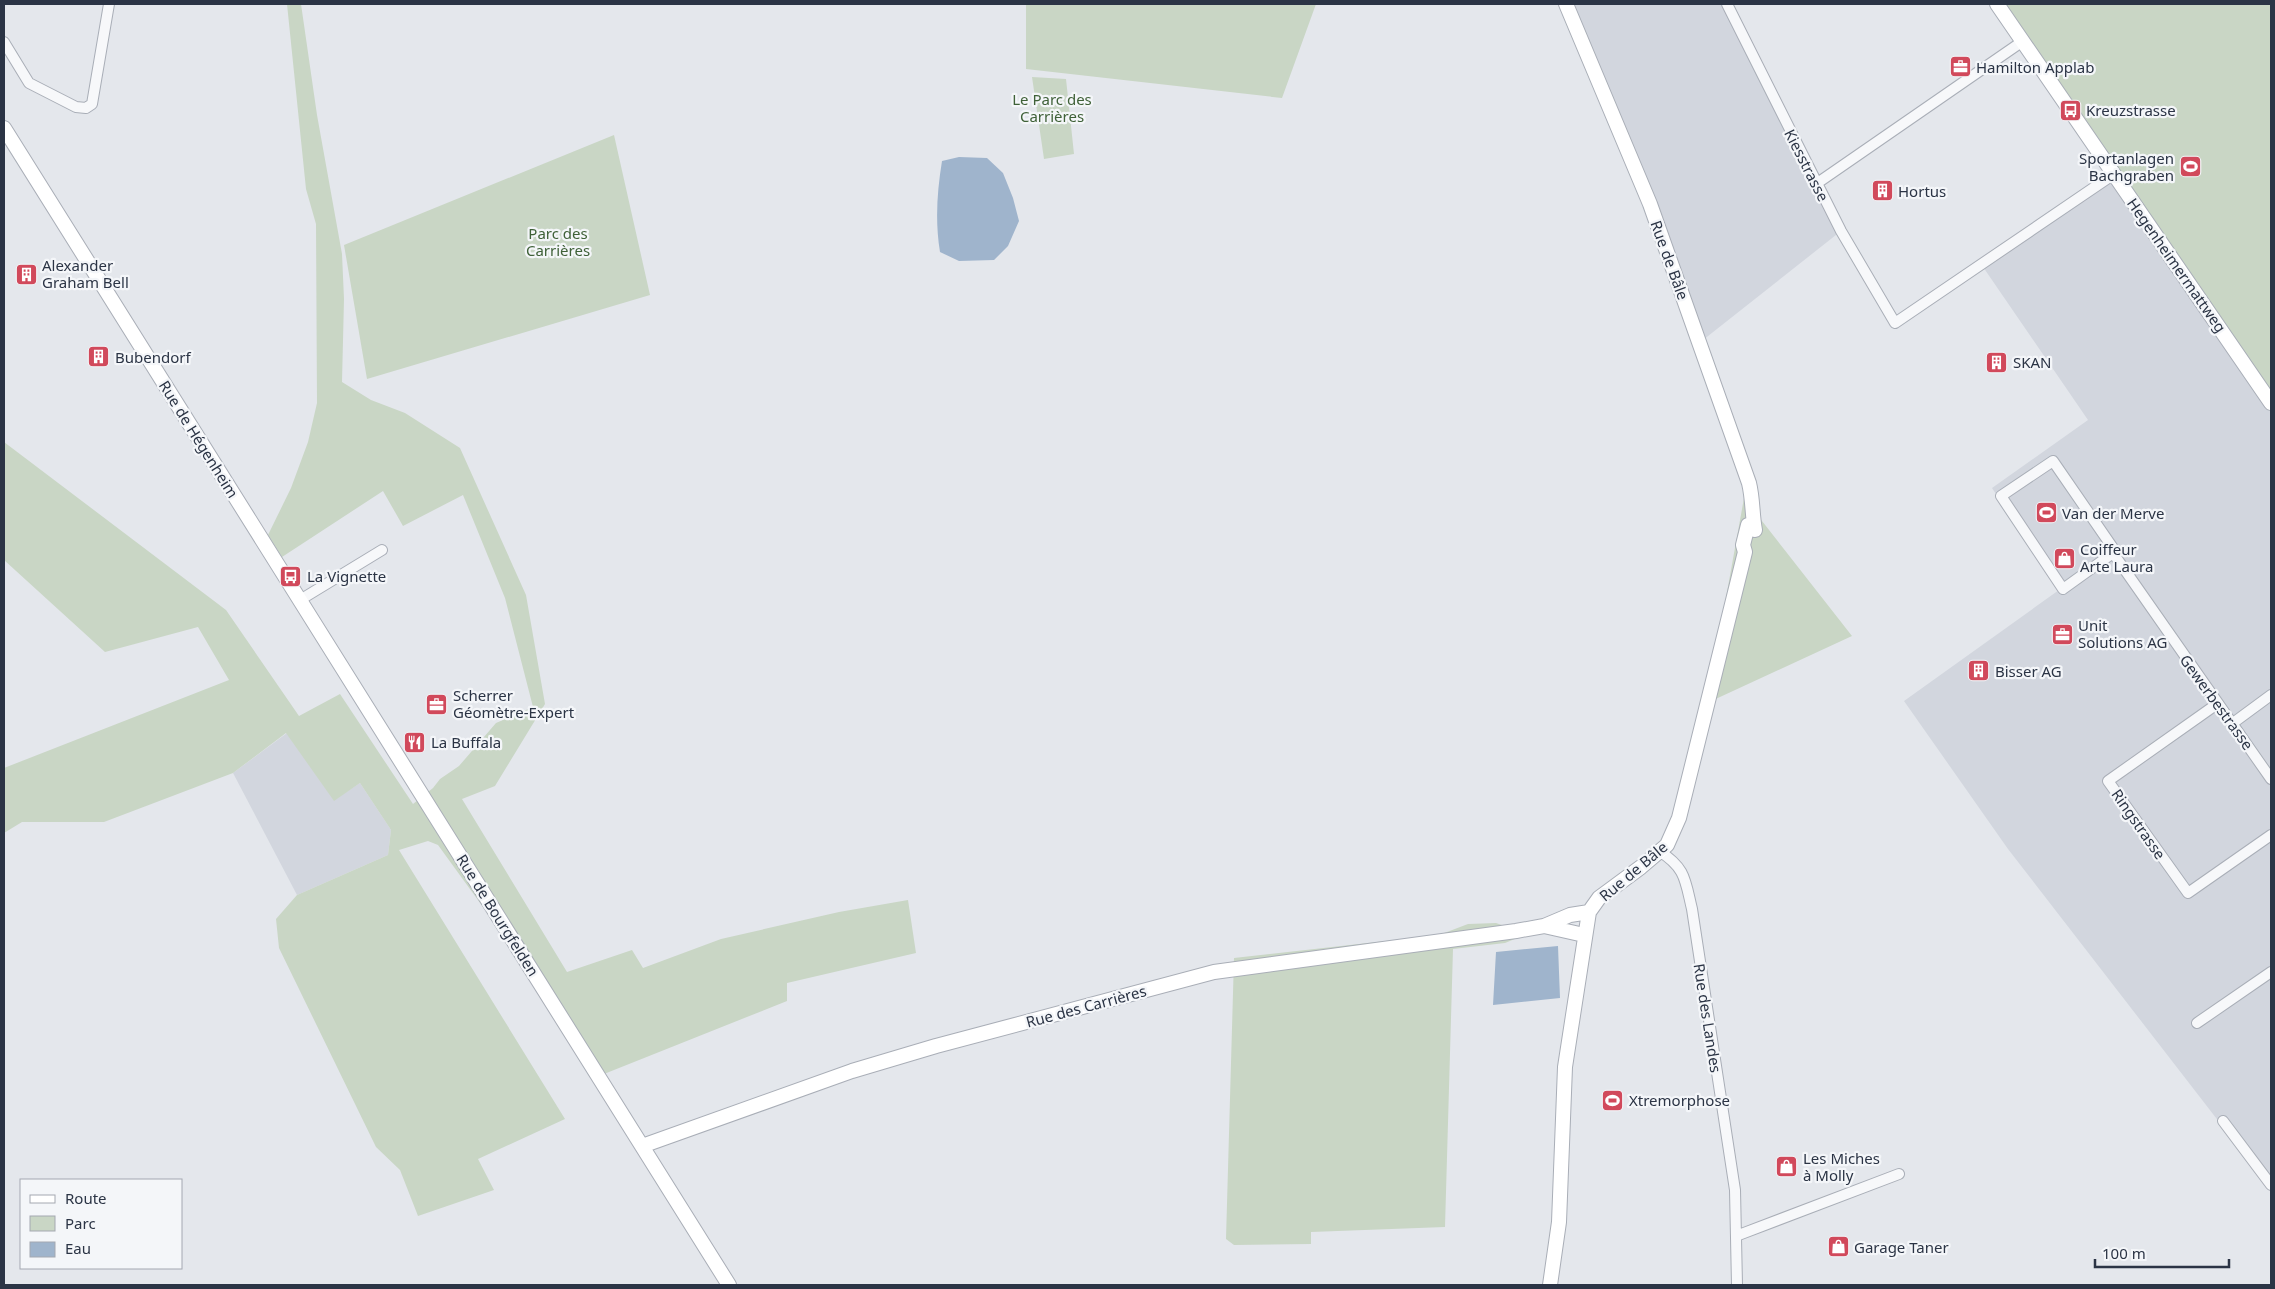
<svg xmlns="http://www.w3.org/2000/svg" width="2275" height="1289" font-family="'Noto Sans',sans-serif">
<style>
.built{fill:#d2d6de}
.green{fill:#c9d6c5}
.water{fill:#9fb4cc}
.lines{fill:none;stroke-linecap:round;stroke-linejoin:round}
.street-casing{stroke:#a9aeb7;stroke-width:12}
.secondary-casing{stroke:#a9aeb7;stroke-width:16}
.street{stroke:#f7f8fa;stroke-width:10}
.secondary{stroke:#fff;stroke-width:14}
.labels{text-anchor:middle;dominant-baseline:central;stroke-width:4.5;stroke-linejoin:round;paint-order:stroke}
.poi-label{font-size:15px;fill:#2b3445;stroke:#f4f6f9;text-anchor:start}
.park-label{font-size:15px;fill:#3f6138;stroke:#f4f6f9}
.street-label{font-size:15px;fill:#2b3445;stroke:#f4f6f9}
</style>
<rect width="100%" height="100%" fill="#e4e7ec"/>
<path class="built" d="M1561 4H1727L1841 231 1703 340Z
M2114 174 2271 403V1189L2008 849 1904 701 2059 590 1992 488 2088 420 1981 264Z
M287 733 334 800 360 783 391 830 388 855 297 895 233 773Z"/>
<path class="green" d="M287 4H301L317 115 342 254 344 299 342 382 371 400 405 413 460 448 526 595 545 704 495 786 462 799 567 972 632 950 643 968 721 939 839 912 908 900 916 953 787 983V1001L604 1074 438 845 428 841 399 850 565 1119 478 1159 494 1190 418 1216 400 1170 376 1147 279 948 276 919 297 895 388 855 391 830 360 783 334 801 286 733 233 773 104 822H22L4 833V768L229 680 198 627 105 652 4 560V442L226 610 299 716 340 694 413 804 433 788 440 779 459 766 496 723 533 707 505 598 463 495 403 526 383 491 282 557 268 535 291 488 308 442 317 403 316 224 306 189Z
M1026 4H1316L1282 98 1026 69Z
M1997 4H2271V403Z
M1032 77 1066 79 1074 154 1044 159Z
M614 135 650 295 367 379 344 245Z
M1744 498 1852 636 1707 703Z
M1496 923 1508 927 1522 936 1505 943 1453 949 1445 1227 1311 1232V1244L1234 1245 1226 1239 1234 958 1439 935 1468 924Z"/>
<path class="water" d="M959 157 987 158 1003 173 1013 198 1019 221 1008 246 994 260 959 261 940 252C935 221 937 192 942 161Z
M1558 946 1560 998 1493 1005 1496 952Z"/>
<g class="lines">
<defs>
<path id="street" d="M1727 4 1841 231 1895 323 2114 174
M4 42 29 83 76 107 86 108 92 104 109 4
M1816 184 2023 41
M2115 551 2053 461 2001 496 2063 589 2113 553 2271 779
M300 600 382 550
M2217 704 2108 781 2188 893 2271 835
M2233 723 2271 695
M1659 851C1686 868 1685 880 1692 909L1735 1190 1737 1285
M2197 1023 2271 972
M2223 1121 2271 1185
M1736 1236 1899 1174"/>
<path id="secondary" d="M1566 4 1650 204 1749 483C1753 499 1752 515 1755 530
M1997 4 2271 403
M4 128 729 1285
M1544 926 1584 935
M642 1146 852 1071 936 1046 1214 972 1516 931 1544 926 1570 915 1589 912
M1550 1285 1559 1222 1565 1067 1589 912 1599 898 1641 867 1667 845 1679 818 1745 552 1743 545 1748 525 1752 524"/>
</defs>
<use href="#street" class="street-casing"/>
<use href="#secondary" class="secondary-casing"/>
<use href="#street" class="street"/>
<use href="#secondary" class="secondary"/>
</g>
<defs>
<symbol id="office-square" viewBox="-11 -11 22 22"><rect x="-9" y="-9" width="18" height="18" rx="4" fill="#d1495b" stroke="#f4f6f9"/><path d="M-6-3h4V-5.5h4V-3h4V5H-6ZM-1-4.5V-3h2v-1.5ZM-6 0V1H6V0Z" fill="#fff"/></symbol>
<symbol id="bus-square" viewBox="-11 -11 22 22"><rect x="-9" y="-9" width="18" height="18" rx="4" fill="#d1495b" stroke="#f4f6f9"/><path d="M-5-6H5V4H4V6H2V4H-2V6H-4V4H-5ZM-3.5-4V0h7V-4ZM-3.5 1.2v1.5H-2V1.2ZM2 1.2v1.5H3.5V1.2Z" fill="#fff"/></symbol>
<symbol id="stadium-square" viewBox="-11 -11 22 22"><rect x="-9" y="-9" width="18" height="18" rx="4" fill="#d1495b" stroke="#f4f6f9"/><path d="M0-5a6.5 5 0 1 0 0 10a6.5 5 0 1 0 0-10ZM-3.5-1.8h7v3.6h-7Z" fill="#fff"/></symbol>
<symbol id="building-square" viewBox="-11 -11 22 22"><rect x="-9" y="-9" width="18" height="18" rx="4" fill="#d1495b" stroke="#f4f6f9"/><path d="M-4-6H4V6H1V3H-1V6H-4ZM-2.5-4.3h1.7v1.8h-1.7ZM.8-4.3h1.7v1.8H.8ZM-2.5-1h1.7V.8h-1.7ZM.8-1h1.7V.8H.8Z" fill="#fff"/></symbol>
<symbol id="shop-square" viewBox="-11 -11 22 22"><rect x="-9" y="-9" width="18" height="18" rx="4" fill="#d1495b" stroke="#f4f6f9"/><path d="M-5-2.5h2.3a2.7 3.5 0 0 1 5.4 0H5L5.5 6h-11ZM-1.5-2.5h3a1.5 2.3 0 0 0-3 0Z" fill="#fff"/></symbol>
<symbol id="restaurant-square" viewBox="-11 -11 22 22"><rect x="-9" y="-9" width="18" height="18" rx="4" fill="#d1495b" stroke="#f4f6f9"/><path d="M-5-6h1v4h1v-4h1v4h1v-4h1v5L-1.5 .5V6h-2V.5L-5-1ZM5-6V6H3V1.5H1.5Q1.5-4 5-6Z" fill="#fff"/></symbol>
</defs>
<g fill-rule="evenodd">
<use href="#office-square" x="1948" y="54" width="25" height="25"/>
<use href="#bus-square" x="2058" y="98" width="25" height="25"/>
<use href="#stadium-square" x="2178" y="154" width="25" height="25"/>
<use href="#building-square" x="1870" y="178" width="25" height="25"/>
<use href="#building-square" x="14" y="262" width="25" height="25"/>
<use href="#building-square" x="86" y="344" width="25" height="25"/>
<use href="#building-square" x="1984" y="350" width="25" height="25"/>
<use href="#stadium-square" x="2034" y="500" width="25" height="25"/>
<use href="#shop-square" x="2052" y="546" width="25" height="25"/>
<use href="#bus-square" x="278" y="564" width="25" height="25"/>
<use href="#office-square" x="2050" y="622" width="25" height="25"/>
<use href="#building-square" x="1966" y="658" width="25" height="25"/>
<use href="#office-square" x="424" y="692" width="25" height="25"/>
<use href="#restaurant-square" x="402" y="730" width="25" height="25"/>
<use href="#stadium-square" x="1600" y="1088" width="25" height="25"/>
<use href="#shop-square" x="1774" y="1154" width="25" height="25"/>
<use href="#shop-square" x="1826" y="1234" width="25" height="25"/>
</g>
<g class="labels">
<g class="poi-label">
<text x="1976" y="67">Hamilton Applab</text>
<text x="2086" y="110">Kreuzstrasse</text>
<text x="2174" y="158" text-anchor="end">Sportanlagen<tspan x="2174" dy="17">Bachgraben</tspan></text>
<text x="1898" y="191">Hortus</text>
<text x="42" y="265">Alexander<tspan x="42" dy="17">Graham Bell</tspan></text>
<text x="115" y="357">Bubendorf</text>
<text x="2013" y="362">SKAN</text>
<text x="2062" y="513">Van der Merve</text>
<text x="2080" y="549">Coiffeur<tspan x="2080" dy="17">Arte Laura</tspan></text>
<text x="307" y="576">La Vignette</text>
<text x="2078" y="625">Unit<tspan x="2078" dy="17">Solutions AG</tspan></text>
<text x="1995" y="671">Bisser AG</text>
<text x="453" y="695">Scherrer<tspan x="453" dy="17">Géomètre-Expert</tspan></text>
<text x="431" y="742">La Buffala</text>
<text x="1629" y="1100">Xtremorphose</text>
<text x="1803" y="1158">Les Miches<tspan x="1803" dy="17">à Molly</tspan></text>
<text x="1854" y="1247">Garage Taner</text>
</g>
<g class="park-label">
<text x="1052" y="99">Le Parc des<tspan x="1052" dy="17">Carrières</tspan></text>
<text x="558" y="233">Parc des<tspan x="558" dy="17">Carrières</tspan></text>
</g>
<g class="street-label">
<text transform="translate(1807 165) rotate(63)">Kiesstrasse</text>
<text transform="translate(1670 260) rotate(70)">Rue de Bâle</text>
<text transform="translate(2177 265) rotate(55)">Hegenheimermattweg</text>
<text transform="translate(199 439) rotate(58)">Rue de Hégenheim</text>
<text transform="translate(2217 702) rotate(54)">Gewerbestrasse</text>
<text transform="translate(2139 824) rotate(55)">Ringstrasse</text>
<text transform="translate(1633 871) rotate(-40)">Rue de Bâle</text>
<text transform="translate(498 915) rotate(58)">Rue de Bourgfelden</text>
<text transform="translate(1086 1006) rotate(-15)">Rue des Carrières</text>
<text transform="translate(1708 1018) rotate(81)">Rue des Landes</text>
</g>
</g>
<rect width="2275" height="1289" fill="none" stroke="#2b3445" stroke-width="10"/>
<rect x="20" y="1179" width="162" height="90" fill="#f4f6f9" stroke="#a4a8b1"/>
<rect x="30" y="1195" width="25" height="8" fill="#ffffff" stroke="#a4a8b1"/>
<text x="65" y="1204" font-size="15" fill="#2b3445">Route</text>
<rect x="30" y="1216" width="25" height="15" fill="#c9d6c5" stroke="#a4a8b1"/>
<text x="65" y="1229" font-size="15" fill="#2b3445">Parc</text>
<rect x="30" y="1242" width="25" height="15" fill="#9fb4cc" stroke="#a4a8b1"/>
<text x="65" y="1254" font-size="15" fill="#2b3445">Eau</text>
<path d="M2095 1259v8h134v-8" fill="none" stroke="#2b3445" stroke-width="2.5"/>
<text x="2102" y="1259" font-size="15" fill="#2b3445" stroke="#f4f6f9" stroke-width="4" paint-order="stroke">100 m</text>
</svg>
